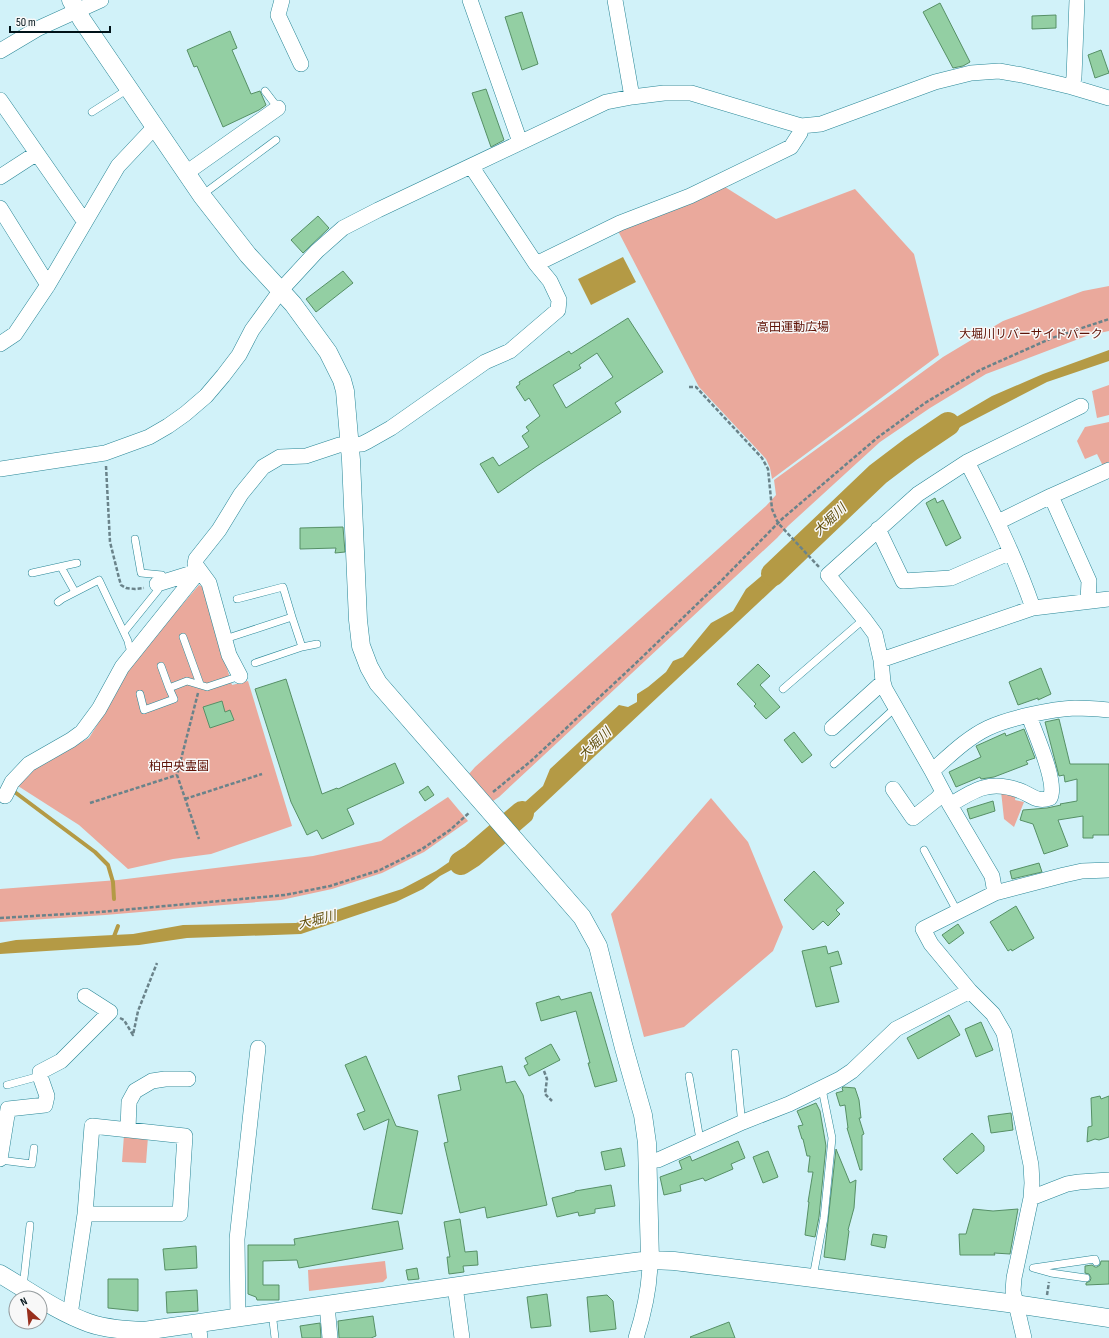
<svg xmlns="http://www.w3.org/2000/svg" width="1109" height="1338" font-family="'Sofia Sans Condensed','Noto Sans JP',sans-serif">
<style>
.green{fill:#eaa99c}
.water{fill:#b49a45}
.lines{fill:none;stroke-linecap:round;stroke-linejoin:round}
.stream{stroke:#b49a45;stroke-width:4}
.river{stroke:#b49a45;stroke-width:24}
.building{fill:#93cfa3;stroke:#569066;fill-rule:evenodd}
.service-casing{stroke:#288696;stroke-width:8}
.minor-casing{stroke:#288696;stroke-width:16}
.tertiary-casing{stroke:#288696;stroke-width:19}
.path{stroke:#6a838a;stroke-width:2.5;stroke-dasharray:4 2;stroke-linecap:butt}
.service{stroke:#fff;stroke-width:7}
.minor{stroke:#fff;stroke-width:15}
.tertiary{stroke:#fff;stroke-width:18}
.labels{text-anchor:middle;dominant-baseline:central;stroke-width:3;stroke-linejoin:round;paint-order:stroke}
.park-label{font-size:12px;fill:#5e1206;stroke:#f8f8f8}
.water-label{font-size:13px;font-style:italic;fill:#614f0c;stroke:#f8f8f8}
</style>
<rect width="100%" height="100%" fill="#d1f2f9"/>
<path class="green" d="M725 187 776 219 855 189 914 254 939 355 772 479 770 468 766 459 699 387 618 231Z
M1109 286V331L1089 335 986 374 930 408 880 442 788 526 777 538 499 797 493 801 469 774 475 767 766 506 776 495 774 480 943 357 1003 321 1083 291Z
M1109 385V415L1097 418 1092 391Z
M1109 422V463L1103 466 1097 454 1085 459 1077 441 1085 427Z
M199 585 203 587 232 685 248 681 292 826 211 854 173 859 128 869 79 825 18 786 35 768 89 738 105 712 128 668Z
M1001 791 1016 795 1015 800 1024 802 1014 827 1004 819Z
M448 797 468 821 424 852 382 873 332 889 281 900 105 915 0 922V889L118 880 313 856 381 841Z
M711 798 748 842 783 927 773 951 684 1027 644 1037 611 914Z
M124 1135 148 1137 146 1163 122 1162Z
M385 1261 387 1278 383 1282 309 1291 308 1270Z"/>
<path class="water" d="M623 257 636 282 591 305 578 279Z
M1109 350V361L1047 382 962 426 943 438 853 508 813 547 805 538 844 502 946 423 992 396 1043 374Z
M793 549 804 560 515 831 505 820 543 786 550 769 619 705 628 707 637 702V694L648 687 666 672 673 661 683 657 711 623 733 611 746 589Z
M484 838 492 848 440 876 423 889 396 902 301 934 187 938 139 945 0 954V943L16 940 133 934 183 925 296 923 402 889 436 871Z"/>
<g class="lines">
<path class="stream" d="M12 790 95 852 108 865 113 882 114 899
M113 939 118 926"/>
<path class="river" d="M773 574 878 474 911 449 948 424
M461 863 472 856 522 813"/>
</g>
<path class="building" d="M940 3 970 62 963 66 953 68 923 12Z
M522 12 538 64 522 70 505 17Z
M1056 15V28L1032 29V16Z
M230 31 237 48 232 50 251 94 260 91 266 105 259 110 223 127 197 66 194 67 187 50Z
M1101 50 1109 73 1095 78 1088 55Z
M486 89 504 140 491 147 472 93Z
M318 216 329 228 303 253 291 240Z
M343 271 353 283 316 312 306 299Z
M628 318 663 372 615 403 621 412 537 466 498 493 480 464 493 457 499 466 529 447 522 436 529 431 526 427 540 416 529 398 525 401 516 387 520 384 519 382 569 351 571 354ZM597 353 613 377 566 408 553 385 581 368 579 365Z
M935 498 937 503 943 500 961 538 946 546 926 503Z
M343 527 345 552 335 553 336 548 300 549V528Z
M758 664 770 676 760 685 780 707 766 719 754 706 756 704 737 684Z
M1041 668 1051 694 1038 700V698L1018 705 1009 682Z
M286 679 322 794 337 788 338 789 395 763 404 783 347 809 354 824 322 839 317 830 307 835 291 802 255 689Z
M222 701 225 712 230 710 234 720 210 728 203 707Z
M1059 719 1070 764H1109V835H1093V838H1083V816L1058 820 1068 846 1044 854 1033 824 1020 820 1023 810 1047 808 1061 805 1060 804 1077 801V779L1065 782 1064 775 1059 776 1045 722Z
M1024 729 1035 758 1026 761 1028 764 994 777 981 779 980 777 956 787 949 772 981 757 976 746 1005 733 1006 736Z
M794 732 812 755 802 763 784 740Z
M428 786 434 795 425 801 419 792Z
M993 801 995 811 970 819 967 809Z
M1039 863 1042 872 1012 879 1010 871Z
M814 871 844 903 836 910 840 914 828 926 823 921 813 930 784 900Z
M1016 906 1034 938 1012 951 1011 949 1008 951 990 922Z
M958 924 964 933 949 944 942 935Z
M826 946 828 954 838 951 842 964 830 967 839 1002 816 1007 802 951Z
M591 992 617 1081 595 1087 588 1063H590L576 1011 541 1021 536 1003 559 996 561 1000Z
M949 1015 960 1035 918 1059 907 1038Z
M981 1022 993 1050 976 1057 965 1029Z
M551 1044 560 1060 529 1076 524 1066 528 1064 525 1058Z
M366 1056 396 1126 418 1131 402 1214 372 1209 389 1119 364 1130 357 1114 365 1111 345 1065Z
M502 1066 506 1083 515 1081 523 1095 547 1205 487 1218 485 1207 460 1213 444 1143 448 1142 438 1095 461 1090 458 1076Z
M843 1087 855 1088 859 1100 861 1118H859L864 1134 862 1135V1170H860L847 1128H848L845 1105 840 1106 836 1093 843 1091 842 1088Z
M1100 1096 1101 1099 1109 1096V1137L1099 1140 1095 1139 1087 1142 1088 1127 1092 1126 1091 1098Z
M816 1103 820 1111 826 1146 819 1217 815 1237 805 1235 809 1202H808L813 1172H808L810 1156H807L803 1139H802L798 1126 803 1125 797 1111Z
M1011 1113 1013 1130 991 1133 988 1116Z
M972 1133 984 1146V1151L957 1174 943 1159Z
M738 1141 745 1158 731 1164 733 1169 705 1181 703 1178 680 1185 681 1191 664 1195 660 1177 682 1169 679 1161 690 1156 692 1161Z
M621 1148 625 1166 605 1170 601 1152Z
M836 1149 850 1183 856 1180 854 1208 848 1230 849 1231 845 1260 824 1257Z
M768 1151 778 1177 763 1183 753 1157Z
M611 1185 615 1206 595 1209V1213L579 1216 578 1212 557 1217 552 1198 575 1192V1191Z
M973 1209 993 1211 1018 1209 1010 1254 994 1253 995 1255H960L959 1234H966Z
M460 1219 465 1252 477 1251 478 1265 463 1266 464 1272 449 1274 447 1257H450L444 1222Z
M398 1221 403 1249 299 1268 297 1260 263 1261V1285H279V1300H257L256 1297 248 1294V1245H295L294 1239Z
M873 1234 887 1236 885 1248 871 1245Z
M196 1246 197 1268 165 1270 163 1249Z
M1101 1261H1109V1284L1086 1285V1283L1090 1281 1091 1278 1089 1274 1085 1273V1266L1092 1265 1095 1267H1097L1100 1265Z
M417 1268 419 1279 408 1280 406 1270Z
M108 1279H138V1311L108 1308Z
M197 1290 198 1311 167 1313 166 1292Z
M547 1294 551 1326 531 1328 527 1297Z
M607 1295 613 1301 616 1329 590 1332 587 1297Z
M373 1316 376 1336 371 1338H339L338 1321Z
M729 1322 735 1338H691L690 1337Z
M320 1323 321 1338H302L300 1326Z"/>
<g class="lines">
<defs>
<path id="service" d="M265 91 278 108
M92 112 128 89
M202 195 276 140
M135 539 141 573 162 575 164 582
M61 567 75 592
M32 573 77 563
M58 602 62 599 99 580 128 641 129 646
M292 617 302 647
M124 632 158 590 157 584
M183 637 200 684
M225 639 292 617 283 587 237 599
M255 663 302 647 317 644
M161 666 169 688
M783 689 864 619
M140 694 144 710 174 699 169 688 187 681 207 687 240 676
M834 764 895 708
M924 850 957 911
M735 1053 741 1115 743 1122
M689 1076 699 1134 702 1140
M7 1085 40 1076
M0 1160 32 1164 34 1148
M813 1277 824 1218 832 1138 822 1089
M1086 1278 1051 1273 1033 1268 1095 1259 1096 1262
M23 1287 30 1225
M272 1312 275 1338"/>
<path id="minor" d="M282 0 278 15 301 64
M470 0 520 142
M615 0 632 97
M0 51 37 29 101 0
M1072 87 1074 77 1077 0
M0 100 82 218 86 220
M186 173 278 108
M0 177 37 153
M0 208 48 285
M536 264 620 223 690 196 791 147 800 133 801 126
M0 344 15 334 48 285 118 166 150 132 156 129
M967 462C992 510 1015 556 1033 608
M0 469 105 453 149 437 168 426 185 414 206 396 223 376 239 355 252 330 281 290 317 251 343 228 378 210 606 102 632 97 664 93H691L801 126 821 124 935 82 971 73 999 71 1022 75 1072 87 1109 98
M1051 496 1089 581 1088 601
M998 522 1051 496 1109 470
M878 529 903 581 951 578 1011 552
M157 584 199 571
M881 660 1033 608 1109 599
M240 676 229 655 209 583 195 564 196 559 219 530 241 494 263 467 280 457 306 456 339 445 362 444 368 441 391 428 485 362 510 351 558 310 559 300 550 281 536 264 471 166
M832 728 883 682
M932 771C950 755 967 738 988 728 1009 718 1052 709 1075 708 1086 708 1098 709 1109 710
M893 789 913 818 937 799 943 792
M5 796 12 782 29 764 71 740 82 732 99 709 122 667 199 571
M950 805C974 790 989 780 1018 790 1031 794 1036 803 1050 798 1058 783 1035 733 1029 716
M995 893 1064 875 1082 871 1109 870
M128 1130 129 1102 135 1091 152 1081 165 1079H188
M0 1159 8 1109 45 1105 47 1096 40 1076V1072L61 1061 110 1012 85 996
M647 1160H658L743 1122 789 1104 840 1079 852 1071 896 1029 970 991
M1031 1198 1067 1184 1079 1182 1109 1180
M455 1286 462 1338
M327 1305 330 1338
M70 1315 85 1214 92 1126 185 1136 180 1214H85
M238 1317 237 1239 258 1048
M198 1323 200 1338
M636 1338C644 1313 650 1287 650 1260
M1024 1338 1013 1291 1014 1278 1031 1198 1032 1183 1031 1165 1004 1033 993 1014 970 991 931 944 923 929 995 893 992 876 950 805 932 771 885 689 883 682 881 660 875 634 864 619 828 575 918 494 967 462 1081 406"/>
<path id="tertiary" d="M71 0 82 20 202 196 248 255 293 304 328 352 342 380 345 391 351 460 358 620 361 646 369 667 378 683 582 917 598 946 624 1048 643 1115 647 1143 650 1260
M0 1274C29 1291 58 1312 89 1323 107 1329 126 1330 144 1331L535 1275 650 1260 674 1261 813 1278 1008 1303 1109 1318"/>
</defs>
<use href="#service" class="service-casing"/>
<use href="#minor" class="minor-casing"/>
<use href="#tertiary" class="tertiary-casing"/>
<path class="path" d="M689 387H696L762 458 768 469 772 509 778 523 819 567
M106 466 110 542 119 578 121 585 126 588 135 589 144 588
M198 693 177 775 199 839
M493 792 531 761 635 664 720 582 782 519 877 438 925 403 980 370 1052 338 1109 319
M185 799 262 774
M90 803 177 775
M0 918 100 912 285 895 330 886 380 870 422 849 450 830 470 812
M120 1018 124 1020 133 1035 138 1011 157 963
M544 1071 547 1079 545 1094 552 1101
M1047 1295 1049 1282"/>
<use href="#service" class="service"/>
<use href="#minor" class="minor"/>
<use href="#tertiary" class="tertiary"/>
</g>
<g class="labels">
<g class="park-label">
<text x="793" y="327">高田運動広場</text>
<text x="1031" y="334">大堀川リバーサイドパーク</text>
<text x="179" y="766">柏中央霊園</text>
</g>
<g class="water-label">
<text transform="translate(830 520) rotate(-44)">大堀川</text>
<text transform="translate(595 744) rotate(-44)">大堀川</text>
<text transform="translate(317 920) rotate(-14)">大堀川</text>
</g>
</g>
<g transform="translate(28 1310) rotate(333)"><circle r="19" fill="#f8f8f8" stroke="#959c9e"/>
<path d="M0-3L7 15L0 10L-7 15Z" fill="#982f1d"/>
<text y="-6" font-size="11" font-weight="bold" text-anchor="middle" fill="#001218">N</text>
</g>
<path d="M10 26v6h100v-6" fill="none" stroke="#001218" stroke-width="2"/>
<text x="16" y="26" font-size="12" fill="#001218" stroke="#f8f8f8" stroke-width="3" paint-order="stroke">50 m</text>
</svg>
